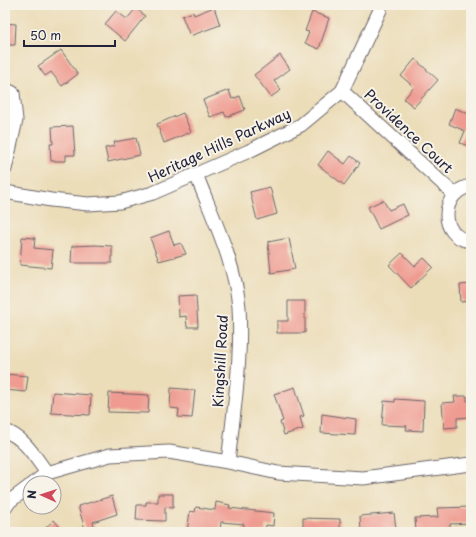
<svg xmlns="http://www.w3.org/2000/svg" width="476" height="537" font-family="'Playpen Sans',sans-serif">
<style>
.building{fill:#ef9b91}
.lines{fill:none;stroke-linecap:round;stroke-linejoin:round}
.minor-casing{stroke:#696367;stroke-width:15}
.minor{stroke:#fff;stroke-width:13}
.labels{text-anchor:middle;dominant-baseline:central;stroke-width:4;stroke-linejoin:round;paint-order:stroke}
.street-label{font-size:14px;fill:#22223b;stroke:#f7f3e8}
</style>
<rect width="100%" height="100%" fill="#f7f3e8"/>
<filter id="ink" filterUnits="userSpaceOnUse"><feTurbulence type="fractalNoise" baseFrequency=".025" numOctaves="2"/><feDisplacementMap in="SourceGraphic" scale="8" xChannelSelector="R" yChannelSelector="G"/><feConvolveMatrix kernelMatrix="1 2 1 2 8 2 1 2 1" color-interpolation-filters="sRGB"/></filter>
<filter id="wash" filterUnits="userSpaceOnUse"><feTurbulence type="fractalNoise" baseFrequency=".012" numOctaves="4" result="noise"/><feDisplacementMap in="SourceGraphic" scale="16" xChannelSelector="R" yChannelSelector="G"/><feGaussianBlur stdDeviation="0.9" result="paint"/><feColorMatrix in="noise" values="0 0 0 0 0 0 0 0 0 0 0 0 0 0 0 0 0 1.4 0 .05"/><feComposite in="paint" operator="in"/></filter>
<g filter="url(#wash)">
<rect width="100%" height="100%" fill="#ecddb9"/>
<g id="blocks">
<path class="building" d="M214 7 220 25 190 36 182 16 193 12 194 15Z
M136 8 145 16 125 41 105 24 116 11 127 19Z
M312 12 329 18 319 49 305 43 309 32 305 31Z
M5 23 16 24 15 45H5Z
M61 50 78 74 62 86 51 72 45 76 38 66Z
M280 55 290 69 274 81 281 90 271 97 254 75Z
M415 59 438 80 414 107 404 99 414 87 401 76Z
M229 90 232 99 240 96 245 110 226 117 224 112 210 117 203 100Z
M455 108 471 115V147L460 143 465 131 449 124Z
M183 113 191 132 164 143 157 124Z
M73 126 75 155H66V161H51L50 144H53L52 127Z
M136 138 140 155 108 162 105 148 115 146 114 142Z
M328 151 345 164 351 156 360 163 344 185 318 165Z
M270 187 277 214 257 220 250 192Z
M383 200 389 210 403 204 408 215 379 229 368 207Z
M169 231 174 245 181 243 186 254 159 261 150 238Z
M22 237 35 238 34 248 53 250 51 268 20 265Z
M289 238 295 269 271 273 268 242Z
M96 245 112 246V263H71L72 246Z
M402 253 415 266 424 258 433 267 411 288 389 265Z
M471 284V301L461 302 460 285Z
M196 295 198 327H187L186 316 179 317 178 296Z
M288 301H305V333H277V321H288Z
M5 374 28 376 26 392 5 390Z
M295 387 304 416 300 417 303 429 284 435 280 422 283 421 274 394Z
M171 388 195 390 192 418 178 417 179 409 170 408Z
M53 392 91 395 90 415 51 413Z
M109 393 149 395 148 413 108 412Z
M454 396H467V401H471V417L457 418V427L444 428 442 403 455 402Z
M395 399 424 401 423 431 406 430 407 426 382 425 384 401 395 402Z
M322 414 356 419 355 435 321 433Z
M158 494H173V508L165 507V521L136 520 137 505H146V502H158Z
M112 496 117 514 93 522 94 526 85 529 78 506Z
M216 502 230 505 229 508 274 513 273 526 266 525 265 532H243L244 524 221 522 220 532H187L190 511 195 512 196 507 215 510Z
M471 507V523L450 524V532H416L415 518 438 517 437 508Z
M394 513 396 528 383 529 384 532H361L360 516Z
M303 518 340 519V532H303Z
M54 520 64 532H41Z"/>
</g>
</g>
<g filter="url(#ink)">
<use href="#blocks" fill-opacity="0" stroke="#696367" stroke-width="1"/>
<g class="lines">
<defs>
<path id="minor" d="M5 89 13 93 16 120 5 169
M342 91 454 194
M196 174C212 216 235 262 239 307 242 358 234 410 228 462
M471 186C440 191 438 238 471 241
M5 192 51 200 88 204 120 202 153 193 249 151 301 125 342 91 380 10V5
M5 431C24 437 35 457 47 473
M34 483 47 473 110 455 169 452 228 462 278 473 363 478 471 464
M5 508 10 501 30 486"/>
</defs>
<use href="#minor" class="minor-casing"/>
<use href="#minor" class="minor"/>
</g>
</g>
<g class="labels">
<g class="street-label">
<text transform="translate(409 131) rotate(43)">Providence Court</text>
<text transform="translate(219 145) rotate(-25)">Heritage Hills Parkway</text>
<text transform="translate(220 361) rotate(-87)">Kingshill Road</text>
</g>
</g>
<rect width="476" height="537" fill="none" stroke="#f7f3e8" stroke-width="20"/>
<g transform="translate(42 495) rotate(273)"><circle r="19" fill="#f7f3e8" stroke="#a29fa3"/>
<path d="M0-3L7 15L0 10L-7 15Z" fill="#d1495b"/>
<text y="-6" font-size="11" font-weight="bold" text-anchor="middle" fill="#22223b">N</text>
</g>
<path d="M24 40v6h91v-6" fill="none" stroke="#22223b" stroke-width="2"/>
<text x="30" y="40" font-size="12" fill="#22223b" stroke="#f7f3e8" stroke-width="3" paint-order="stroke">50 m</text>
</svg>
